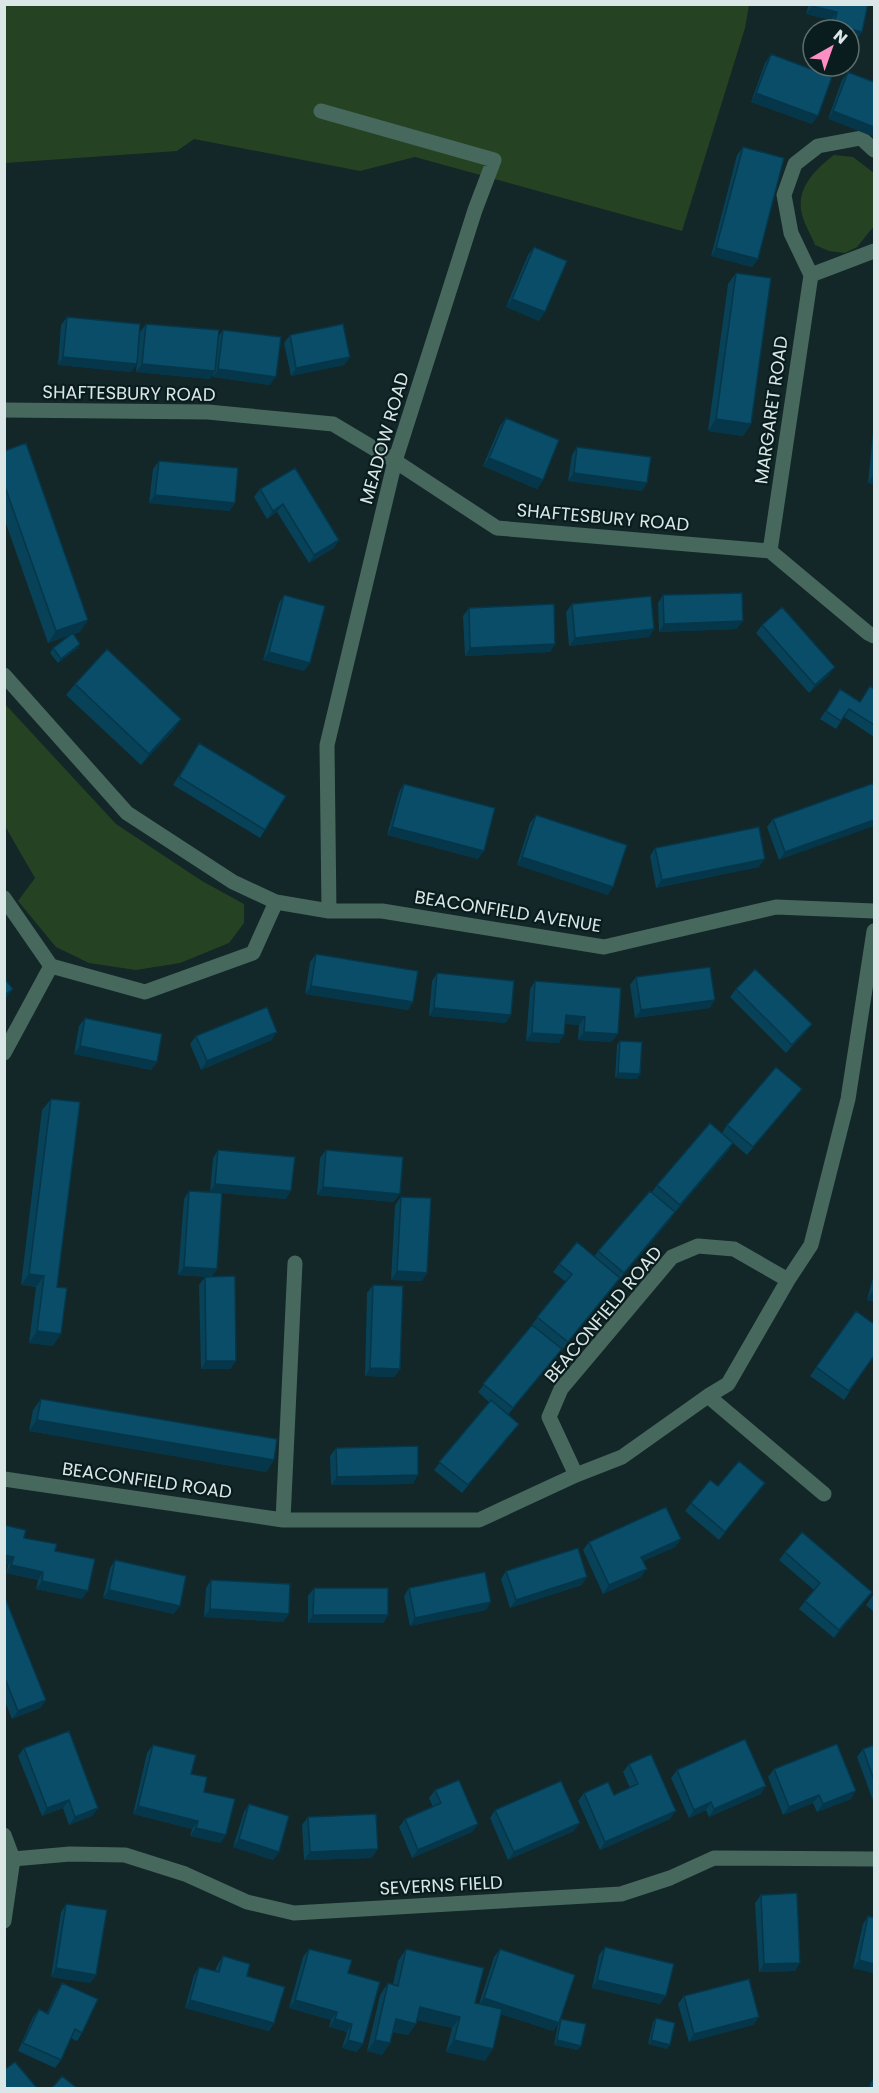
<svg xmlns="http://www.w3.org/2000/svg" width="879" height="2093" font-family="Poppins,sans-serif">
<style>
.green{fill:#254323}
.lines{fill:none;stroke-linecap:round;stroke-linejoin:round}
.street{stroke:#46685d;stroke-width:15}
.wall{fill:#084259}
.shaded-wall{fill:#063649}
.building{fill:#094d68;stroke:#063649;stroke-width:1.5}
.labels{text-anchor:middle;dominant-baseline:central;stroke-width:4.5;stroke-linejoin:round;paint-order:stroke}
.street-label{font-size:18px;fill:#dbe7e7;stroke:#0a1d1e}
</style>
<rect width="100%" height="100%" fill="#132628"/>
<path class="green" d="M5 5H749L745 28 682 231 415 157 360 171 194 139 177 151 5 163Z
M834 155 853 157 874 173V226L857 247 845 253 829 251 815 245C811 234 802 221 801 209 798 186 817 168 834 155Z
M4 703 116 824 202 881 244 904V923L229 943 180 963 136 970 89 963 56 947 18 901 35 878 5 826Z"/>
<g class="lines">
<path class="street" d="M321 111 494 160 475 210 395 461 327 745 329 911
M811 275 791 233 784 195 795 164 818 146 861 138 874 150
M811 275 874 251
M4 410 208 412 333 424 395 461 497 528 770 551 868 633 874 636
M770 551 811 275
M4 675 127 813 233 882 276 902 329 911H382L604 947 776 907 874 911
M4 898 51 966 145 992 253 953 276 902
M4 1053 51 966
M708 1396 824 1494
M576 1475 549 1417 561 1389 672 1257 698 1246 734 1249 788 1280
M4 1479 283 1520H479L576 1475 622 1457 708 1396 728 1384 788 1280 811 1245 848 1099 874 931
M283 1520 295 1263
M4 1835 13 1859 4 1921
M13 1859 70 1854 125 1855 185 1874 247 1902 294 1913 621 1894 670 1878 714 1858 874 1859"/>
</g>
<path class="wall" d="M809 4H868L856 40 849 38V30H829L831 20 806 14Z
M771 54 812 124 751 102 765 63Z
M848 72 874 82 828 119 842 80Z
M743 147 758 259 752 267 711 256 737 155Z
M534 247 539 321 506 307 528 255Z
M736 273 751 424 743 436 708 431 728 284Z
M67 317 137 364 131 372 58 365 61 325Z
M146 324 218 337 223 330 270 385 213 377V374L210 379 136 372 140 332Z
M290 335 350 357 344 365 291 376 284 343Z
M506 418 543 480 537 489 483 466 500 426Z
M874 423V484L868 483Z
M577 447 647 483 642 491 568 481 572 455Z
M4 451 80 632 73 634 80 644 78 648 58 663 50 653 53 648 70 635 48 643 4 518Z
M159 461 235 503 229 511 149 503 153 469Z
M260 489 339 540 334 548 309 563 277 512 267 519 254 497Z
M284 595 310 663 304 671 263 660 279 603Z
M663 595 737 629 659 632 658 603Z
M572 604 654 629 649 637 569 646 566 612Z
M469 608 555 644 550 652 465 656 463 616Z
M762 625 829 675 809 693 756 633Z
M75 684 181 719 173 731 141 765 66 695Z
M840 689 860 702 874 689V737L844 717 836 729 820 719Z
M199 743 265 830 260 838 173 785Z
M874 783 779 860 767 827 773 819Z
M404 784 478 859 387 835 399 792Z
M536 815 608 895 517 865 530 823Z
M655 848 759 867 656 888 650 856Z
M316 954 413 1002 408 1010 305 994 310 962Z
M437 973 506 1023 429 1016 432 981Z
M636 977 710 1008 635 1018 630 985Z
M535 981 621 988 612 1042 578 1040 579 1025 565 1024 559 1043 526 1041 530 989Z
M736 989 806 1032 786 1053 730 997Z
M85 1018 157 1062 151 1070 74 1054 79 1026Z
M196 1036 272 1040 201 1070 190 1044Z
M620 1041 640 1074 637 1079 615 1078 617 1045Z
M796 1097 747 1155 733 1143 728 1151 675 1212 670 1220 618 1281 562 1350 561 1349 508 1415 513 1432 462 1493 434 1470 489 1402 478 1392 566 1282 553 1272 559 1264 594 1257 598 1251 652 1192 657 1185 722 1133 727 1125Z
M51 1099 57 1287 53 1346 29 1343 36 1287 21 1285 42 1110Z
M218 1150 286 1199 222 1193 217 1269 211 1277 236 1361 230 1369H201L199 1285 205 1277H209L178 1275 184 1199 189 1191 210 1192 213 1158Z
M326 1150 394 1202 317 1195 320 1158Z
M401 1197 427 1273 422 1281 391 1280 395 1205Z
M874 1274V1302L867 1300Z
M373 1285 400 1369 394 1377 365 1376 367 1293Z
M856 1311 874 1356 844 1400 810 1376Z
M41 1399 274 1460 266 1472 29 1431 33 1410Z
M336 1448 413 1484 331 1485 330 1456Z
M765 1483 719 1540 685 1511 691 1503 718 1486Z
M24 1538 55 1551 82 1599 36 1589 38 1580 6 1573 8 1565Z
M681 1539 675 1547 643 1561 641 1577 603 1594 583 1550 589 1542Z
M785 1552 866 1600 834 1638 799 1609 814 1590 779 1560Z
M115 1560 174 1614 103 1598 110 1568Z
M506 1571 582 1585 510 1608 501 1579Z
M211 1580 289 1614 283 1622 204 1617 206 1588Z
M314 1588 388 1615 383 1623H308V1596Z
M409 1588 486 1610 410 1626 404 1596Z
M874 1594V1612L866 1605Z
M4 1595 46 1700 40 1708 12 1719 4 1699Z
M153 1745 191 1774 204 1792 221 1843 190 1836 192 1829 133 1814 147 1753Z
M874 1745V1803L857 1757 863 1749Z
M24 1748 98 1808 92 1816 69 1825 63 1808 42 1816 18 1756Z
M629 1764 670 1819 600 1850 578 1801 584 1793 614 1795 630 1788 623 1772Z
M774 1769 851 1799 817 1812 813 1803 783 1815 768 1777Z
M677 1770 761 1794 709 1817 706 1810 689 1818 671 1778Z
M435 1790 478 1824 472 1832 412 1858 399 1827 405 1819 433 1807 429 1798Z
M249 1804 279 1852 273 1860 233 1847 244 1812Z
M495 1810 574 1831 508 1860 490 1818Z
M308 1817 372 1858 304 1860 302 1825Z
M761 1895 795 1971 759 1972 755 1903Z
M66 1904 96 1975 90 1983 51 1977 61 1912Z
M868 1916 874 1973 853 1968 863 1924Z
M605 1947 660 2004 592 1988 599 1955Z
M309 1949 348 1973 357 2052 342 2048 347 2032 329 2027 331 2020 289 2008 303 1957Z
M406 1949 475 2003 479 2004 494 1957 500 1949 560 2021 561 2019 578 2050 554 2045 558 2024 553 2031 501 2014 485 2061 446 2052 452 2028 417 2020 416 2024 408 2035 393 2032 390 2043 382 2055 367 2051 380 1995 388 1983 393 1984 398 1961Z
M223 1956 247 1976 274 2023 269 2031 185 2008 194 1975 199 1967 215 1971 218 1964Z
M62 1983 82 2033 77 2041 71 2038 61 2060 55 2068 18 2051 33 2017 39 2009 47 2013 57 1991Z
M684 1996 759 2017 753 2025 689 2042 678 2004Z
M656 2018 670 2045 667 2049 648 2044 653 2022Z
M874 2077V2088H870V2084Z"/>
<path class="shaded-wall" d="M812 6 837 12 831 20 806 14Z
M834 25 862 32 856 40 849 38V30H830Z
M756 93 818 116 812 124 751 102Z
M833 111 874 127V137L828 119Z
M716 248 758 259 752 267 711 256Z
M512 299 545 312 539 321 506 307Z
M63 357 137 364 131 372 58 365Z
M350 357 344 365 291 376 296 368Z
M142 364 215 371 210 379 136 372Z
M218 369 276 377 270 385 213 377Z
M716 419 751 424 743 436 708 431Z
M489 458 543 480 537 489 483 466Z
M574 473 647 483 642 491 568 481Z
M874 474V484L868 483Z
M155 495 235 503 229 511 149 503Z
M283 504 277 512 267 519 273 511Z
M339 540 334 548 309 563 314 555Z
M88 620 80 632 48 643 56 631Z
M743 621 737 629 659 632 664 624Z
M654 629 649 637 569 646 575 638Z
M80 644 78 648 58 663 61 659Z
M555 644 550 652 465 656 470 648Z
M269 652 310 663 304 671 263 660Z
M835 667 829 675 809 693 815 685Z
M181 719 173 731 141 765 149 754Z
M874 820V826L779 860 785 852Z
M392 827 484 851 478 859 387 835Z
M522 857 613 887 608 895 517 865Z
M765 859 759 867 656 888 662 880Z
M311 986 413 1002 408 1010 305 994Z
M13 989 7 997 4 999V995Z
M715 1000 710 1008 635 1018 641 1010Z
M434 1008 511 1015 506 1023 429 1016Z
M566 1015 585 1017 579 1025 560 1023Z
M812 1024 806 1032 786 1053 792 1045Z
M277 1032 272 1040 201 1070 207 1061Z
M584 1032 618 1034 612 1042 578 1040Z
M532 1033 564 1035 559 1043 526 1041Z
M80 1046 157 1062 151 1070 74 1054Z
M618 1073 640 1074 637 1079 615 1078Z
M802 1089 796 1097 747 1155 753 1147Z
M733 1143 728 1151 675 1213 680 1205Z
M215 1184 291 1191 286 1199 210 1192Z
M323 1187 400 1194 394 1202 317 1195Z
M675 1212 670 1220 618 1281 624 1273Z
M184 1267 217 1269 211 1277 178 1275Z
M397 1271 427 1273 422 1281 391 1280Z
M29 1274 44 1276 36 1287 21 1285Z
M620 1278 614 1286 562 1350 568 1342Z
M872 1292 874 1293V1302L867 1300Z
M37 1331 61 1334 53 1346 29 1343Z
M562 1349 556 1357 507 1416 513 1408Z
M206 1361H236L230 1369H201Z
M370 1368 400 1369 394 1377 365 1376Z
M37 1420 274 1460 266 1472 29 1431Z
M519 1424 513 1432 462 1493 468 1485Z
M418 1475 413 1484 331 1485 337 1477Z
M765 1483 759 1491 719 1540 725 1532Z
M681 1539 675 1547 635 1565 641 1557Z
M4 1555 14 1557 8 1565 4 1564Z
M11 1565 43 1572 38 1580 6 1573Z
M647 1569 641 1577 603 1594 609 1585Z
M587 1577 582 1585 510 1608 516 1600Z
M42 1581 88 1591 82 1599 36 1589Z
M109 1590 180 1606 174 1614 103 1598Z
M872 1592 866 1600 834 1638 839 1630Z
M491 1602 486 1610 410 1626 415 1618Z
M210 1609 289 1614 283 1622 204 1617Z
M313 1615H388L383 1623H308Z
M46 1700 40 1708 12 1719 18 1711Z
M766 1786 761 1794 709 1817 714 1809Z
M856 1791 851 1799 817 1812 823 1804Z
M819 1795 813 1803 783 1815 789 1807Z
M69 1800 63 1808 42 1816 47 1808Z
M711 1802 706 1810 689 1818 694 1810Z
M138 1806 198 1821 192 1829 133 1814Z
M98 1808 92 1816 69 1825 75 1817Z
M676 1811 670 1819 600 1850 605 1842Z
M580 1823 574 1831 508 1860 514 1852Z
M478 1824 472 1832 412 1858 418 1850Z
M196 1828 226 1835 221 1843 190 1836Z
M239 1839 279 1852 273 1860 233 1847Z
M378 1849 372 1858 304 1860 310 1852Z
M859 1960 874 1964V1973L853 1968Z
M800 1963 795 1971 759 1972 764 1964Z
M56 1968 96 1975 90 1983 51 1977Z
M597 1980 666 1996 660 2004 592 1988Z
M484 1998 559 2023 553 2031 478 2006Z
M190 2000 274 2023 269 2031 185 2008Z
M295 2000 337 2012 331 2020 289 2008Z
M420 2007 460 2017 452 2028 412 2019Z
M759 2017 753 2025 689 2042 694 2034Z
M335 2019 352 2024 347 2032 329 2027Z
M396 2019 416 2024 408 2035 388 2030Z
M348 2040 363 2044 357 2052 342 2048Z
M375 2040 390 2043 382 2055 367 2051Z
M454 2040 493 2049 485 2061 446 2052Z
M557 2040 581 2046 578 2050 554 2045Z
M651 2040 670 2045 667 2049 648 2044Z"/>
<path class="building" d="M812 4H868L862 32 834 25 837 12 812 6Z
M771 54 832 77 818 116 756 93Z
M848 72 874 82V127L833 111Z
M743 147 784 158 758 259 716 248Z
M534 247 567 261 545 312 512 299Z
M736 273 771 278 751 424 716 419Z
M67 317 140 324 137 364 63 357Z
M146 324 219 330 215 371 142 364Z
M343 324 350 357 296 368 290 335Z
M223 330 281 337 276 377 218 369Z
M506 418 559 440 543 480 489 458Z
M26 443 88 620 56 631 4 484V451Z
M577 447 651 457 647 483 574 473Z
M159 461 238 468 235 503 155 495Z
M295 468 339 540 314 555 283 504 273 511 260 489Z
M742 593 743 621 664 624 663 595Z
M284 595 325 606 310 663 269 652Z
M651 596 654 629 575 638 572 604Z
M554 604 555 644 470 648 469 608Z
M782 607 835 667 815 685 762 625Z
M73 633 80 644 61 659 53 648Z
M107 649 181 719 149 754 75 684Z
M870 686 874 689V725L849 709 841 721 826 711 840 689 860 702Z
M199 743 286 796 265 830 179 777Z
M874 783V820L785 852 773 819Z
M404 784 495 808 484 851 392 827Z
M536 815 627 845 613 887 522 857Z
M759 827 765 859 662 880 655 848Z
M316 954 418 971 413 1002 311 986Z
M710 967 715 1000 641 1010 636 977Z
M755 969 812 1024 792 1045 736 989Z
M437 973 514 981 511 1015 434 1008Z
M4 978 13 989 4 995Z
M535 981 621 988 618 1034 584 1032 585 1017 566 1015 564 1035 532 1033Z
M267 1007 277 1032 207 1061 196 1036Z
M85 1018 162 1034 157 1062 80 1046Z
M620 1041 642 1042 640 1074 618 1073Z
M776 1067 802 1089 753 1147 727 1125Z
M51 1099 80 1102 57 1287 67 1288 61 1334 37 1331 44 1276 29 1274Z
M710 1123 733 1143 680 1205 657 1185Z
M218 1150 295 1157 291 1191 215 1184Z
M326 1150 403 1157 400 1194 323 1187Z
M189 1191 222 1193 217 1269 184 1267Z
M650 1191 675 1212 624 1273 598 1251Z
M401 1197 431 1198 427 1273 397 1271Z
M577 1242 620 1278 568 1342 537 1317 572 1274 559 1264Z
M235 1276 236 1361H206L205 1277Z
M373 1285 403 1286 400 1369 370 1368Z
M856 1311 874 1324V1356L849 1391 816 1367Z
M532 1325 562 1349 513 1408 483 1384Z
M41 1399 277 1439 274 1460 37 1420Z
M491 1400 519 1424 468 1485 439 1462Z
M418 1446V1475L337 1477 336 1448Z
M739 1461 765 1483 725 1532 691 1503 710 1480 718 1486Z
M666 1507 681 1539 641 1557 647 1569 609 1585 589 1542Z
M4 1525 26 1530 24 1538 57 1544 55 1551 95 1559 88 1591 42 1581 43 1572 11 1565 14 1557 4 1555Z
M802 1532 872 1592 839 1630 805 1601 820 1583 785 1552Z
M578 1548 587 1577 516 1600 506 1571Z
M115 1560 186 1576 180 1606 109 1590Z
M485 1572 491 1602 415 1618 409 1588Z
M211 1580 290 1584 289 1614 210 1609Z
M314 1588H388V1615H313Z
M4 1595 46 1700 18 1711 4 1676Z
M69 1731 98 1808 75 1817 69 1800 47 1808 24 1748Z
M745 1739 766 1786 714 1809 711 1802 694 1810 677 1770Z
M837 1744 856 1791 823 1804 819 1795 789 1807 774 1769Z
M153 1745 196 1755 191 1774 207 1777 204 1792 235 1799 226 1835 196 1828 198 1821 138 1806Z
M874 1745V1780L863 1749Z
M651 1754 676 1811 605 1842 584 1793 608 1782 614 1795 638 1784 629 1764Z
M459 1780 478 1824 418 1850 405 1819 441 1803 435 1790Z
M561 1781 580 1823 514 1852 495 1810Z
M249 1804 289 1816 279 1852 239 1839Z
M376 1814 378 1849 310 1852 308 1817Z
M797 1893 800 1963 764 1964 761 1895Z
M66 1904 107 1910 96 1975 56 1968Z
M868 1916 874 1918V1964L859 1960Z
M605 1947 674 1964 666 1996 597 1980Z
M309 1949 352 1960 348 1973 380 1982 363 2044 348 2040 352 2024 335 2019 337 2012 295 2000Z
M406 1949 484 1968 475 2003 502 2009 493 2049 454 2040 460 2017 420 2007 416 2024 396 2019 390 2043 375 2040 388 1983 398 1986Z
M500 1949 575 1975 559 2023 484 1998Z
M223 1956 250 1964 247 1976 285 1987 274 2023 190 2000 199 1967 219 1972Z
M749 1979 759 2017 694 2034 684 1996Z
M62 1983 98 1999 82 2033 75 2029 61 2060 23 2043 39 2009 48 2014Z
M656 2018 675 2023 670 2045 651 2040Z
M561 2019 586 2024 581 2046 557 2040Z
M15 2062 37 2088H4V2070Z
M62 2076 77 2088H52Z"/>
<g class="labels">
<g class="street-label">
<text transform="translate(129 393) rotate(1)">SHAFTESBURY ROAD</text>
<text transform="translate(771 410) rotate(-82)">MARGARET ROAD</text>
<text transform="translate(384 438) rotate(-74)">MEADOW ROAD</text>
<text transform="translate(603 517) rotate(5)">SHAFTESBURY ROAD</text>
<text transform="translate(508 911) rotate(9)">BEACONFIELD AVENUE</text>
<text transform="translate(603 1314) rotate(-50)">BEACONFIELD ROAD</text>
<text transform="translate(147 1480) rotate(8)">BEACONFIELD ROAD</text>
<text transform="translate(441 1885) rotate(-3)">SEVERNS FIELD</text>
</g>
</g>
<rect width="879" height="2093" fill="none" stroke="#dbe7e7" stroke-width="12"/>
<g transform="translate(831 48) rotate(40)"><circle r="28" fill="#0a1d1e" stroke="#5e6e6e" stroke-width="1.5"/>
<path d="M0-4.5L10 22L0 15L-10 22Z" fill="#fc8fc3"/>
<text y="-9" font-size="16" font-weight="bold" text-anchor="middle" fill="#dbe7e7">N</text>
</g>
</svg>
